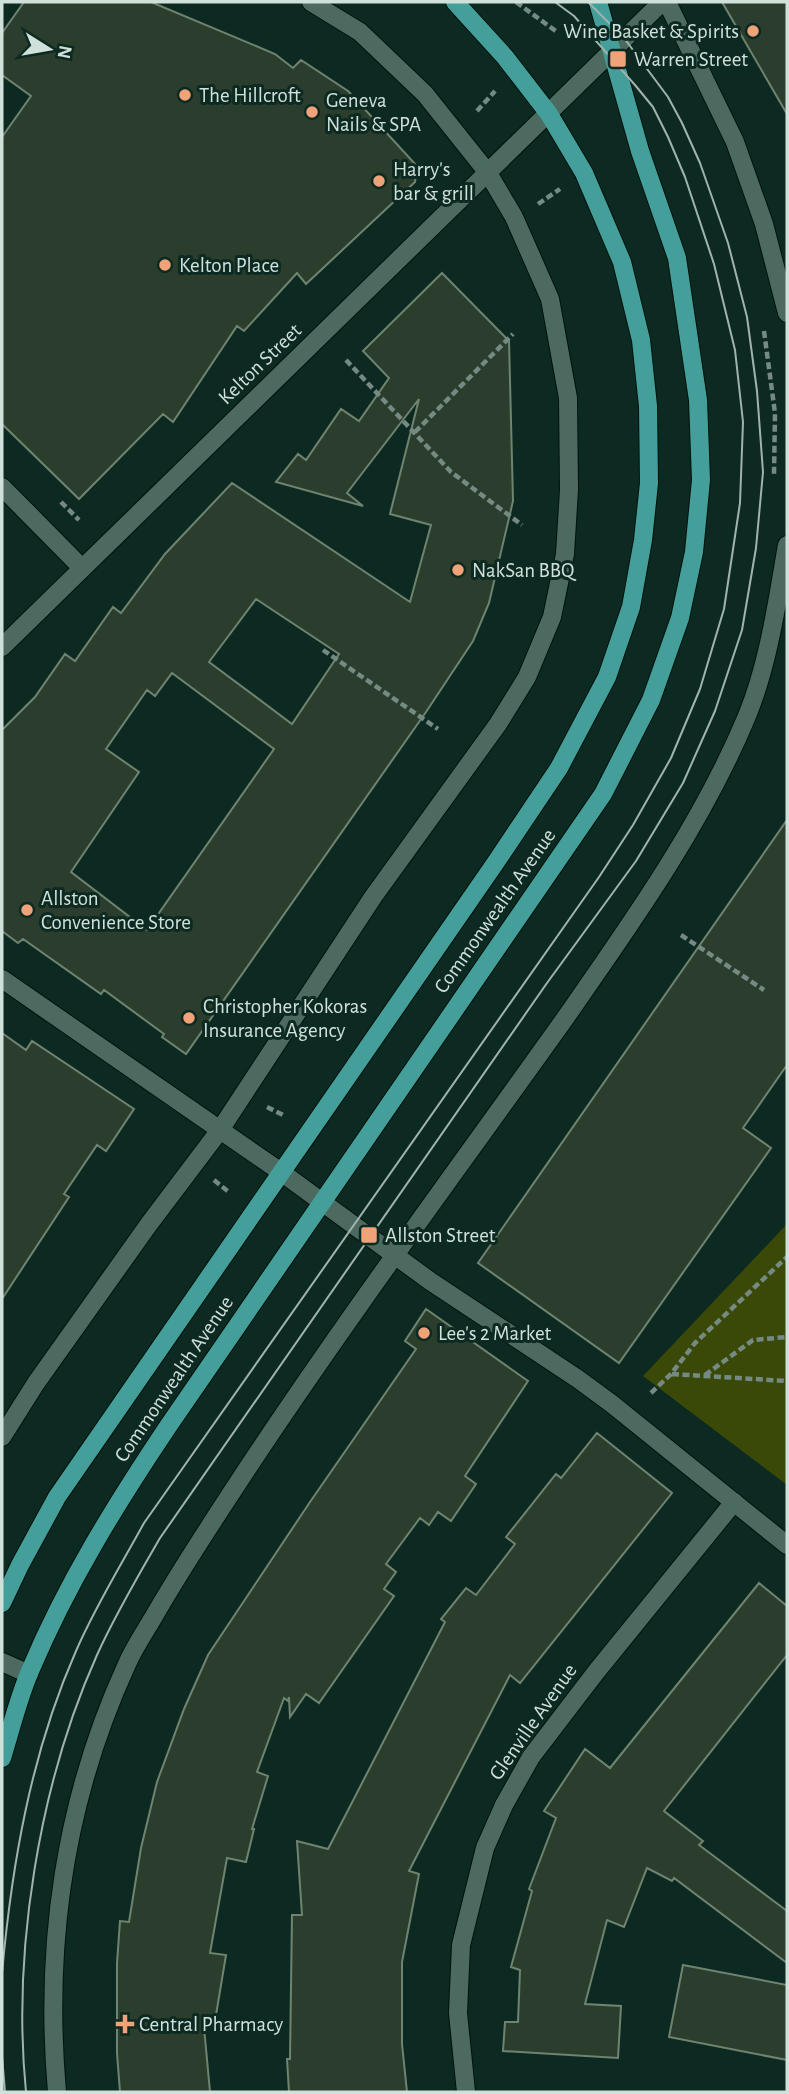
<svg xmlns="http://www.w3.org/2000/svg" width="789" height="2094" font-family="'Alegreya Sans',sans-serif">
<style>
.green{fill:#3a4907}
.building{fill:#2b3e2d;stroke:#6f8470;stroke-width:2;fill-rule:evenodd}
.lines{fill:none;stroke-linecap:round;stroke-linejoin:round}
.street-casing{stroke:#00130b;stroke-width:20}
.secondary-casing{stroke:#00130b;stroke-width:20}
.primary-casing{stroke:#00130b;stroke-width:20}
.path{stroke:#748a83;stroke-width:4.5;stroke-dasharray:7 3.5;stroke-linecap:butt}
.street{stroke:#4c6a60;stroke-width:18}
.secondary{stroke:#4c6a60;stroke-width:18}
.primary{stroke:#449f9b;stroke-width:18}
.tram{stroke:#a0b3ac;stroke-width:2}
.poi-dot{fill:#f0a279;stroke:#0d2a22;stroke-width:2.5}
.labels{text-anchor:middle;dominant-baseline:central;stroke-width:6;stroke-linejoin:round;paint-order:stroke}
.poi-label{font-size:21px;fill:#d0e0da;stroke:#0d2a22;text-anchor:start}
.street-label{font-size:21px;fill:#d0e0da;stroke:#0d2a22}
</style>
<rect width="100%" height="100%" fill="#0d2a22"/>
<path class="green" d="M787 1224V1485L643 1376Z"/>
<path class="building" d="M24 2H151L275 54 293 68 301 60 348 91 417 166 415 182 306 284 297 273 244 331 237 326 173 422 163 414 79 499 2 424V137L31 96 2 75V33Z
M722 2H787V114Z
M442 273 509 341 513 501 489 603 473 641 426 712 186 1054 162 1037 164 1034 104 990 101 994 23 939 18 943 2 931V730L35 697 65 654 75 661 113 607 121 613 165 554 232 483 410 602 431 525 390 514 419 399 347 493 363 506 276 482 298 454 306 460 341 409 359 421 389 378 363 351ZM256 599 339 654 292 724 209 662ZM172 673 274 749 147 930 71 872 139 772 106 749 147 690 155 696Z
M787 820V1065L743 1128 771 1148 619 1363 478 1263Z
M2 1033 26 1050 32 1041 134 1109 106 1151 97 1145 64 1194 69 1197 2 1299Z
M426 1309 528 1381 465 1476 476 1484 451 1521 438 1512 429 1525 420 1518 386 1564 396 1572 384 1589 394 1596 319 1703 306 1694 290 1717 289 1697 288 1701 284 1698 257 1772 268 1776 252 1829H254L246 1862 227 1858 210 1953 226 1955 214 2027H204L210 2092H120L117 2053V1963L120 1921 129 1922 141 1848 157 1782 184 1709 208 1655 310 1502 416 1349 405 1341Z
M597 1433 672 1493 520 1683 510 1675 409 1871 419 1874 402 1962V2044L407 2092H289L287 2059H290L292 1915H302L297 1841 328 1849 445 1622 441 1619 466 1588 476 1595 515 1544 506 1537 556 1474 561 1478Z
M759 1583 787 1606V1655L664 1811 703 1841 699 1845 787 1911V1963L674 1878 672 1881 647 1868 624 1927 607 1920 585 2004 621 2006 618 2058 503 2051 505 2022H518L520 1970 511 1967 532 1891 529 1889 556 1818 544 1811 585 1749 610 1768Z
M683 1965 787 1985V2060L669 2037Z"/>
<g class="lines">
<defs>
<path id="street" d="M2 487 82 568
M2 1437 36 1383 149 1224 220 1130 373 897 498 724 527 677 552 617 565 554 569 490 568 398 550 299 514 217 488 173 425 94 360 32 311 2
M2 1662 29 1674
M57 2092C44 1945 65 1799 127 1664 134 1648 144 1633 153 1618 182 1567 215 1518 247 1469 349 1315 459 1167 566 1017 633 921 702 824 747 716 769 662 777 602 787 545
M466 2092 458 2013 461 1945 485 1848 504 1805 531 1757 596 1672 734 1502"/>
<path id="secondary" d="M667 2 735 142 764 224 787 313
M2 647 662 2
M2 979 281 1172 430 1281 578 1379 612 1404 787 1545"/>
<path id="primary" d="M2 1603 20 1565 57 1497 496 862 559 768 607 677 631 607 643 540 649 483 648 406 641 340 622 262 584 173 549 114 505 57 455 2
M2 1758C11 1729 18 1699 30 1671 67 1583 116 1504 169 1425L603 794 651 700 680 618 694 552 701 480 698 400 677 258 640 151 598 2"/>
</defs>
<use href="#street" class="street-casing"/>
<use href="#secondary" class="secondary-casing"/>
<use href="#primary" class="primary-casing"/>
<path class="path" d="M516 2 557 32
M477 111 495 91
M538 204 560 189
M764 331 775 413 774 474
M346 360 451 472 522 525
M415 432 513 334
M61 502 79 520
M323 650 438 729
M681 935 764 990
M267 1107 285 1116
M214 1180 230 1193
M672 1374 787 1381
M705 1375 753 1340 787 1337
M651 1393 671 1374 695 1343 787 1257"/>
<use href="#street" class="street"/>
<use href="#secondary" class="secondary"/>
<use href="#primary" class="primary"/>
<path class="tram" d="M2 1973C12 1863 31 1753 76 1651 95 1607 121 1565 144 1523L599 877 633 825 671 758 700 689 724 609 740 503 743 422 735 350 714 264 685 177 668 137 653 107 635 85 574 16 555 2
M2 2056 5 2092
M26 2092C12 1952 39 1784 97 1655 115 1615 138 1576 160 1538L547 983 636 861 683 783 715 711 742 630 756 548 763 472 757 391 747 317 728 243 700 163 682 123 668 97 624 38 588 2"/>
</g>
<g class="poi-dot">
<circle cx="753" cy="31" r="7"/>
<rect x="609" y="50" width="18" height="18" rx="3.5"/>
<circle cx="185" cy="95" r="7"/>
<circle cx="312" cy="112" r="7"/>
<circle cx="379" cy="181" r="7"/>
<circle cx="165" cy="265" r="7"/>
<circle cx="458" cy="570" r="7"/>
<circle cx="27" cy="910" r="7"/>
<circle cx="189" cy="1018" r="7"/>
<rect x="360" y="1226" width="18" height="18" rx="3.5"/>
<circle cx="424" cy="1333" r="7"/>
<path d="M121.5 2013.5h7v7h7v7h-7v7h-7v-7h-7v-7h7z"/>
</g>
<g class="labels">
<g class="poi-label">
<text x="739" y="31" text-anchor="end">Wine Basket &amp; Spirits</text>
<text x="634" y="59">Warren Street</text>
<text x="199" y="95">The Hillcroft</text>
<text x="326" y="100">Geneva<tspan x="326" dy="24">Nails &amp; SPA</tspan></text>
<text x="393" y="169">Harry's<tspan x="393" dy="24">bar &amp; grill</tspan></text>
<text x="179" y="265">Kelton Place</text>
<text x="472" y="570">NakSan BBQ</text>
<text x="41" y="898">Allston<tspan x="41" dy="24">Convenience Store</tspan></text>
<text x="203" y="1006">Christopher Kokoras<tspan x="203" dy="24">Insurance Agency</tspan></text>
<text x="385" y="1235">Allston Street</text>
<text x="438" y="1333">Lee's 2 Market</text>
<text x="139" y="2024">Central Pharmacy</text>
</g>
<g class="street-label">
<text transform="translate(260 364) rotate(-44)">Kelton Street</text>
<text transform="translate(495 911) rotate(-55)">Commonwealth Avenue</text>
<text transform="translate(174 1379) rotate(-56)">Commonwealth Avenue</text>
<text transform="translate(533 1722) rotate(-55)">Glenville Avenue</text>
</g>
</g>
<rect width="789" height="2094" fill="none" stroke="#d0e0da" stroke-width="7"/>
<g transform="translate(49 49) rotate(101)" stroke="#0d2a22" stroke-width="5" paint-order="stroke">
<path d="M0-5L12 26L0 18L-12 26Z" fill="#d0e0da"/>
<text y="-10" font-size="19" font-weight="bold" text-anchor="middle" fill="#d0e0da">N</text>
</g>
</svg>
